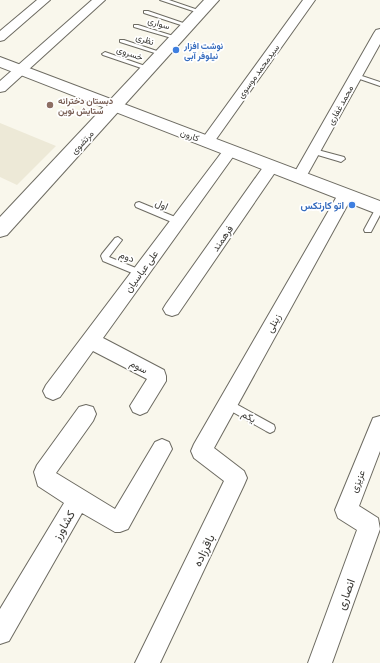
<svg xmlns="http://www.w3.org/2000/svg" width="380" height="663" font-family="Commissioner,Vazirmatn,sans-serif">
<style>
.built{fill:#ede9d7}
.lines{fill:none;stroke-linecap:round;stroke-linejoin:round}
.service-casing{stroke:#6d6b62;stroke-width:2}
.minor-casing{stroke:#6d6b62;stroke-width:2}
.tertiary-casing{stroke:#6d6b62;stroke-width:2}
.secondary-casing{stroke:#6d6b62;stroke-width:2}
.service{fill:#fff;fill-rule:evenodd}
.minor{fill:#fff;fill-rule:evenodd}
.tertiary{fill:#fff;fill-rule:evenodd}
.secondary{fill:#fff;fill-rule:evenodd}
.shop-dot{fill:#3f7fe0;stroke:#fff;stroke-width:1.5}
.education-dot{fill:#8d6e63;stroke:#fff;stroke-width:1.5}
.labels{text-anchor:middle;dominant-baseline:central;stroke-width:3.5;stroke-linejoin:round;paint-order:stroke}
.far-street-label{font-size:9px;fill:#3b3a36;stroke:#fff}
.far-shop-label{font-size:9px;font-weight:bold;fill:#366cbe;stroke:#fff;text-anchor:start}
.far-education-label{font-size:9px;font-weight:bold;fill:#785e54;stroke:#fff;text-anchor:start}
.street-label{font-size:10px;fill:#3b3a36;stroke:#fff}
.shop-label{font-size:10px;font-weight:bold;fill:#366cbe;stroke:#fff;text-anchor:end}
.near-street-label{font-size:12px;fill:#3b3a36;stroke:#fff}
</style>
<rect width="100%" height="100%" fill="#f9f7ec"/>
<path class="built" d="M0 123 56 146 17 185 0 177Z"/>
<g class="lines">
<defs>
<path id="service" d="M160 0H169L204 12 199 13Z
M144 11H148L192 26 187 27 144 13Z
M134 25H138L180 38 175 39 134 27Z
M120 40H124L166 54 161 55 120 42Z
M105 52 151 68 152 69 147 70 103 55 102 54Z
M356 74 380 82V86L354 77 353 76Z
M311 149H314L344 157 345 159 341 162 338 161 311 153Z
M139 202 180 219 181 221 180 223H174L136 207 135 205 136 203Z
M380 205V215L371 232H365L364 230 365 228 377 206Z
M118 237 122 240 109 257 143 271 144 273 143 275H137L103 261 101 256 102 254 115 238Z
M227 399 274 425 275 428 274 431 270 433 266 431 224 407 222 404 224 401Z"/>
<path id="minor" d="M37 0H50L4 40 0 41V31Z
M92 0H105L5 91 0 92V81Z
M303 0H315L212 145 207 147 202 145 200 142 202 139Z
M380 29V44L306 177 304 181 299 182 294 181 292 177 374 33 376 30Z
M230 146 235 148 237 151 235 154 103 338 164 370 166 376V381L147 412 140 415 133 412 130 406 147 379 93 351 60 397 53 400 46 397 43 391 46 385 225 148Z
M271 162 276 163 278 167 276 171 178 314 172 316 166 314 163 309 166 304 266 163Z
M345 189 350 191 353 195 214 448 244 471 247 478 244 485 160 663H135L224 481 194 458 191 451 194 444 340 191Z
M86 405 93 407 96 414 93 421 56 473 115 509 155 442 162 439 169 442 172 449 128 529 120 532H115L82 513 9 641 0 644V609L64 503 38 486 34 472 37 465 79 407Z
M380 416V451L359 506 378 518 380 529 332 663H308L357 530 338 518 335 510 373 418Z"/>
<path id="tertiary" d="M204 0H219L7 235 0 237V217Z"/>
<path id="secondary" d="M0 57 380 201V215L0 67Z"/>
</defs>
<use href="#service" class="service-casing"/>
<use href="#minor" class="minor-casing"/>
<use href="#tertiary" class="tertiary-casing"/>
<use href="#secondary" class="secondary-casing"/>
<use href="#service" class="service"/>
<use href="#minor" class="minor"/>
<use href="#tertiary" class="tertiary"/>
<use href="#secondary" class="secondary"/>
</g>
<g class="shop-dot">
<circle cx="176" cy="50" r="4"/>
<circle cx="352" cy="205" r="4"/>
</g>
<circle class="education-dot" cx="50" cy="105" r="4"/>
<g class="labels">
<g class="far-street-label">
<text transform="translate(159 23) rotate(17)">سواری</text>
<text transform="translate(145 39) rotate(18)">نظری</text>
<text transform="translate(130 53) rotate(19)">خسروی</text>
<text transform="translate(258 71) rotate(-54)">سیدمحمد موسوی</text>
<text transform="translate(340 105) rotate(-61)">محمد غفاری</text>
<text transform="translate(190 135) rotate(21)">کارون</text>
<text transform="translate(82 142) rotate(-47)">مرتضوی</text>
</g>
<g class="far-shop-label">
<text x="184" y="45">نوشت افزار<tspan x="184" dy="10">نیلوفر آبی</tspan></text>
</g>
<g class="far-education-label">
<text x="58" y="100">دبستان دخترانه<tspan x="58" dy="10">ستایش نوین</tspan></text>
</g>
<g class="street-label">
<text transform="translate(162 204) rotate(23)">اول</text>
<text transform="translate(222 238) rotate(-55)">فرهمند</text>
<text transform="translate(127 256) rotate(21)">دوم</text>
<text transform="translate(141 271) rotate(-54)">علی عباسیان</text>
<text transform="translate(273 323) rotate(-61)">زینلی</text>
<text transform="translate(139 366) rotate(27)">سوم</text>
<text transform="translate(249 416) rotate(29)">یکم</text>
<text transform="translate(357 481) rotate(-68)">عزیزی</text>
</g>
<g class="shop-label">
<text x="344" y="205">اتو کارتکس</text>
</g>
<g class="near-street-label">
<text transform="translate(63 525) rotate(-60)">کشاورز</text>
<text transform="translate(203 550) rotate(-64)">باقرزاده</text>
<text transform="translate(345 594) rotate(-70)">انصاری</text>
</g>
</g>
</svg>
